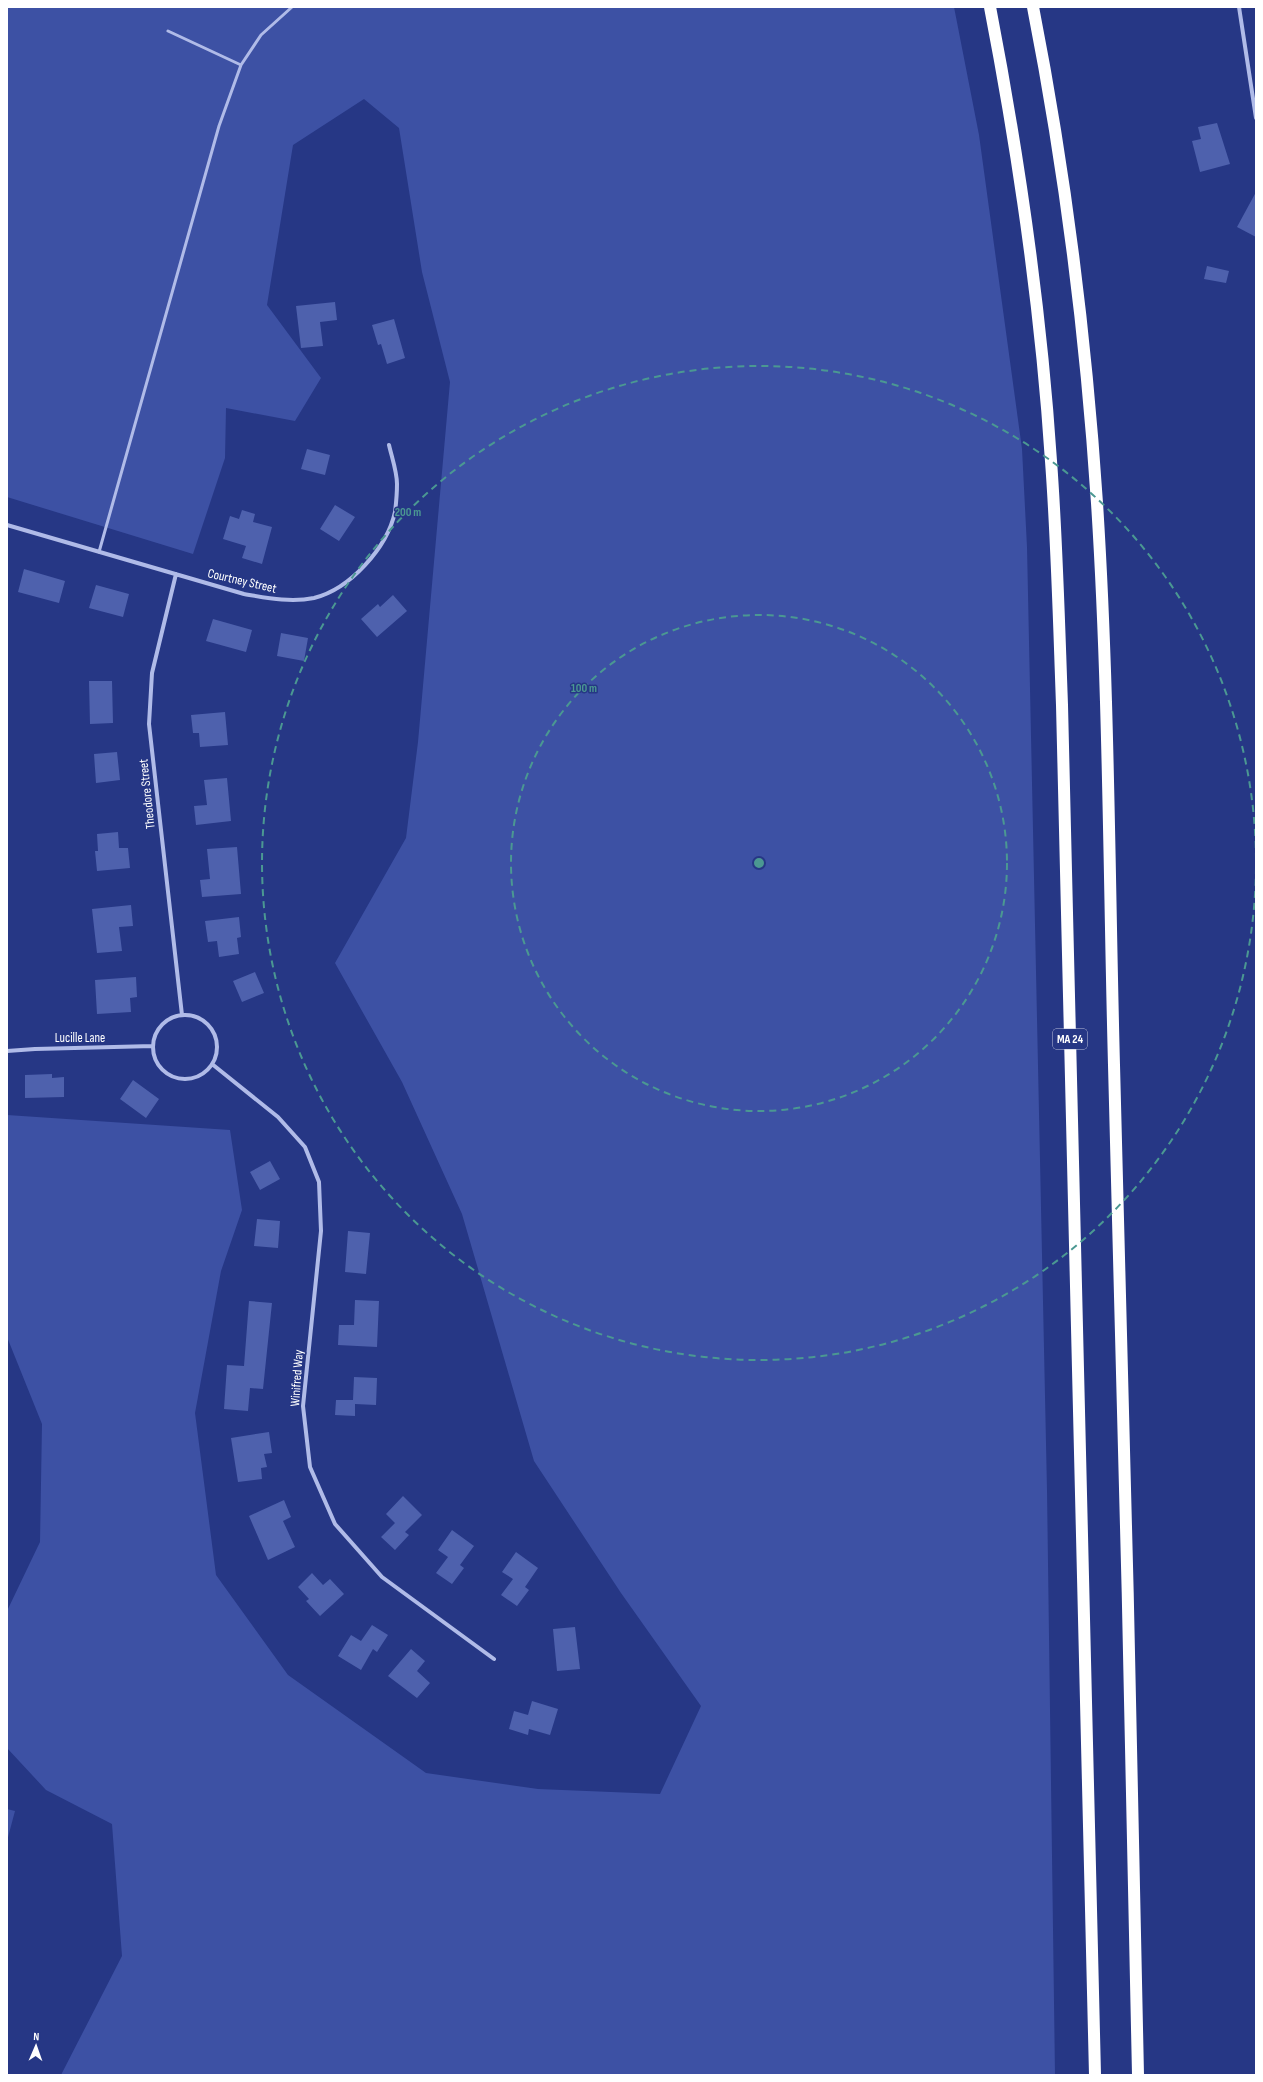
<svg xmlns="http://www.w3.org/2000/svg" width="1263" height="2082" font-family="'Sofia Sans Condensed',sans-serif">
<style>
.green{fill:#3d51a4}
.building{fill:#4e61ad}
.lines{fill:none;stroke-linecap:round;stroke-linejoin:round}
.lane{stroke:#b0bbe8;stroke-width:3}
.street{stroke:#b0bbe8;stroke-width:4}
.highway{stroke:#fff;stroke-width:12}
.ring{fill:none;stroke:#4b9892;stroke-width:2;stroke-dasharray:7 5}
.labels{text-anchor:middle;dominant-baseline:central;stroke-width:3;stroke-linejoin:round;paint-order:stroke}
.shield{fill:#263785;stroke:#bec3da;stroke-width:1}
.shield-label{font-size:12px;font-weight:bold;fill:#fff}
.street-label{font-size:13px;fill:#fff;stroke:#263785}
.centre{fill:#4b9892;stroke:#263785;stroke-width:2}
.ring-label{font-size:12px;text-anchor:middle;font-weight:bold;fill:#4b9892;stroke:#263785;stroke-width:3;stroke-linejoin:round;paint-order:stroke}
</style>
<rect width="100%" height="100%" fill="#263785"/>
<path class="green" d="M7 7H954L979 135 1022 449 1027 547 1047 1490 1055 2075H61L122 1956 112 1824 46 1790 7 1748V1611L40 1542 42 1424 7 1337V1115L230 1130 242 1210 221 1271 195 1413 216 1575 288 1675 426 1773 538 1789 660 1794 701 1706 621 1593 534 1461 462 1214 402 1082 335 963 406 838 418 742 450 382 422 272 399 128 364 99 293 145 267 305 321 378 295 421 226 408 225 458 193 554 7 497Z
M7 1809 15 1811 7 1841Z"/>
<path class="building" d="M1217 123 1230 164 1200 172 1192 141 1201 139 1198 127Z
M1256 192V237L1237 227Z
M1207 266 1229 271 1226 283 1204 279Z
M335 302 337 320 320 322 323 346 301 348 296 306Z
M394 319 405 358 387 364 381 344 378 345 372 325Z
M307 449 330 455 325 475 301 469Z
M335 505 355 517 339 541 320 529Z
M242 510 255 514 253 522 272 527 262 564 242 558 246 546 223 539 230 516 239 519Z
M24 569 65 581 59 603 18 592Z
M96 585 129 594 123 617 89 608Z
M393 595 407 611 377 637 361 619 378 604 380 607Z
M213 619 252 630 246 652 206 641Z
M281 633 308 638 304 661 277 656Z
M89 681H112L113 723 90 724Z
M225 712 228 745 200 747 199 733H193L191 715Z
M117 752 120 780 96 783 94 754Z
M227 778 231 821 196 825 194 806 207 805 204 780Z
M118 832 119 848H128L130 868 97 871 95 851H98L97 834Z
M237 847 241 894 202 897 200 880 210 879 207 849Z
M131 905 133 926 119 927 122 951 97 953 92 909Z
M239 917 241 937 237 938 239 954 219 957 217 941 208 942 205 921Z
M255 972 264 993 242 1002 233 981Z
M136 977 137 997 130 998 131 1012 97 1014 95 980Z
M52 1074V1078L64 1077V1097L25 1098V1075Z
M133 1080 159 1099 146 1118 120 1099Z
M270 1161 280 1179 260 1190 250 1172Z
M257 1219 280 1221 278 1248 254 1246Z
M348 1231 370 1233 366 1274 345 1272Z
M355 1300 379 1301 377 1347 338 1345 339 1325H354Z
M249 1301 272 1303 263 1389 250 1388 248 1411 224 1409 227 1365 244 1366Z
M354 1377 377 1378 376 1405 355 1404V1416L335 1415 336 1400H353Z
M269 1432 272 1453 264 1454 267 1467 261 1468 262 1479 238 1482 231 1438Z
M403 1496 422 1515 405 1532 409 1535 395 1550 381 1537 395 1523 386 1514Z
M284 1500 291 1517 283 1521 295 1547 268 1560 249 1516Z
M452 1530 474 1546 460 1565 464 1568 452 1584 436 1573 448 1557 438 1550Z
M516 1552 538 1568 525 1587 529 1590 517 1606 501 1595 513 1579 502 1572Z
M312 1573 323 1585 330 1579 344 1594 320 1616 306 1601 309 1599 298 1587Z
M372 1625 388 1635 377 1652 373 1649 361 1670 338 1656 351 1635 361 1641Z
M575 1627 580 1669 557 1671 553 1629Z
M411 1649 425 1661 417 1671 430 1683 417 1698 388 1676Z
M532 1701 558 1709 550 1735 529 1729 528 1735 509 1729 514 1711 528 1715Z"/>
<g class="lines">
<path class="lane" d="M168 31 241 65
M99 552 219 126 241 65 261 35 292 7"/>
<path class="street" d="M1239 7 1256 118
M7 525 244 594C267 598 291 603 314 598 350 589 387 548 395 512 396 504 397 493 397 484 397 472 392 458 389 445
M176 574 152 673 149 724 182 1015
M153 1047a32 32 0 1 1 64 0a32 32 0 1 1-64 0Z
M7 1051 35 1049 153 1046
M212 1064 278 1117 305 1147 319 1182 321 1231 303 1406 310 1467 335 1524 382 1577 494 1659"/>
<path class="highway" d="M990 7C1019 157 1041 309 1051 461 1057 542 1059 624 1062 705L1095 2075
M1033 7C1065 170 1086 336 1097 503 1109 690 1109 878 1114 1065 1122 1402 1133 1738 1138 2075"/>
</g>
<g class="ring">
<circle cx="759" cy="863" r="248"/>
<path d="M1256 867A497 497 0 1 1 1256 859"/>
</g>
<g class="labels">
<rect class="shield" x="1053" y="1029" width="34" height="20" rx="3"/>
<g class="shield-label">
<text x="1070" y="1039">MA 24</text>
</g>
<g class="street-label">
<text transform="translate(242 581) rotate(13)">Courtney Street</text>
<text transform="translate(147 794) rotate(-96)">Theodore Street</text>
<text x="80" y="1038">Lucille Lane</text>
<text transform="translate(297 1378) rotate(-86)">Winifred Way</text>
</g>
</g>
<circle cx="759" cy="863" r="6" class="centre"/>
<g class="ring-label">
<text x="408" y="516">200 m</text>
<text x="584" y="692">100 m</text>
</g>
<rect width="1263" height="2082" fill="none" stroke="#ffffff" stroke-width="16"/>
<g transform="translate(36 2046) rotate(2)" stroke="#263785" stroke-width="3" paint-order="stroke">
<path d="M0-3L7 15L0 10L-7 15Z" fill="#ffffff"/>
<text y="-6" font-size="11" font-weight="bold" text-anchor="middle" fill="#ffffff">N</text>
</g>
</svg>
